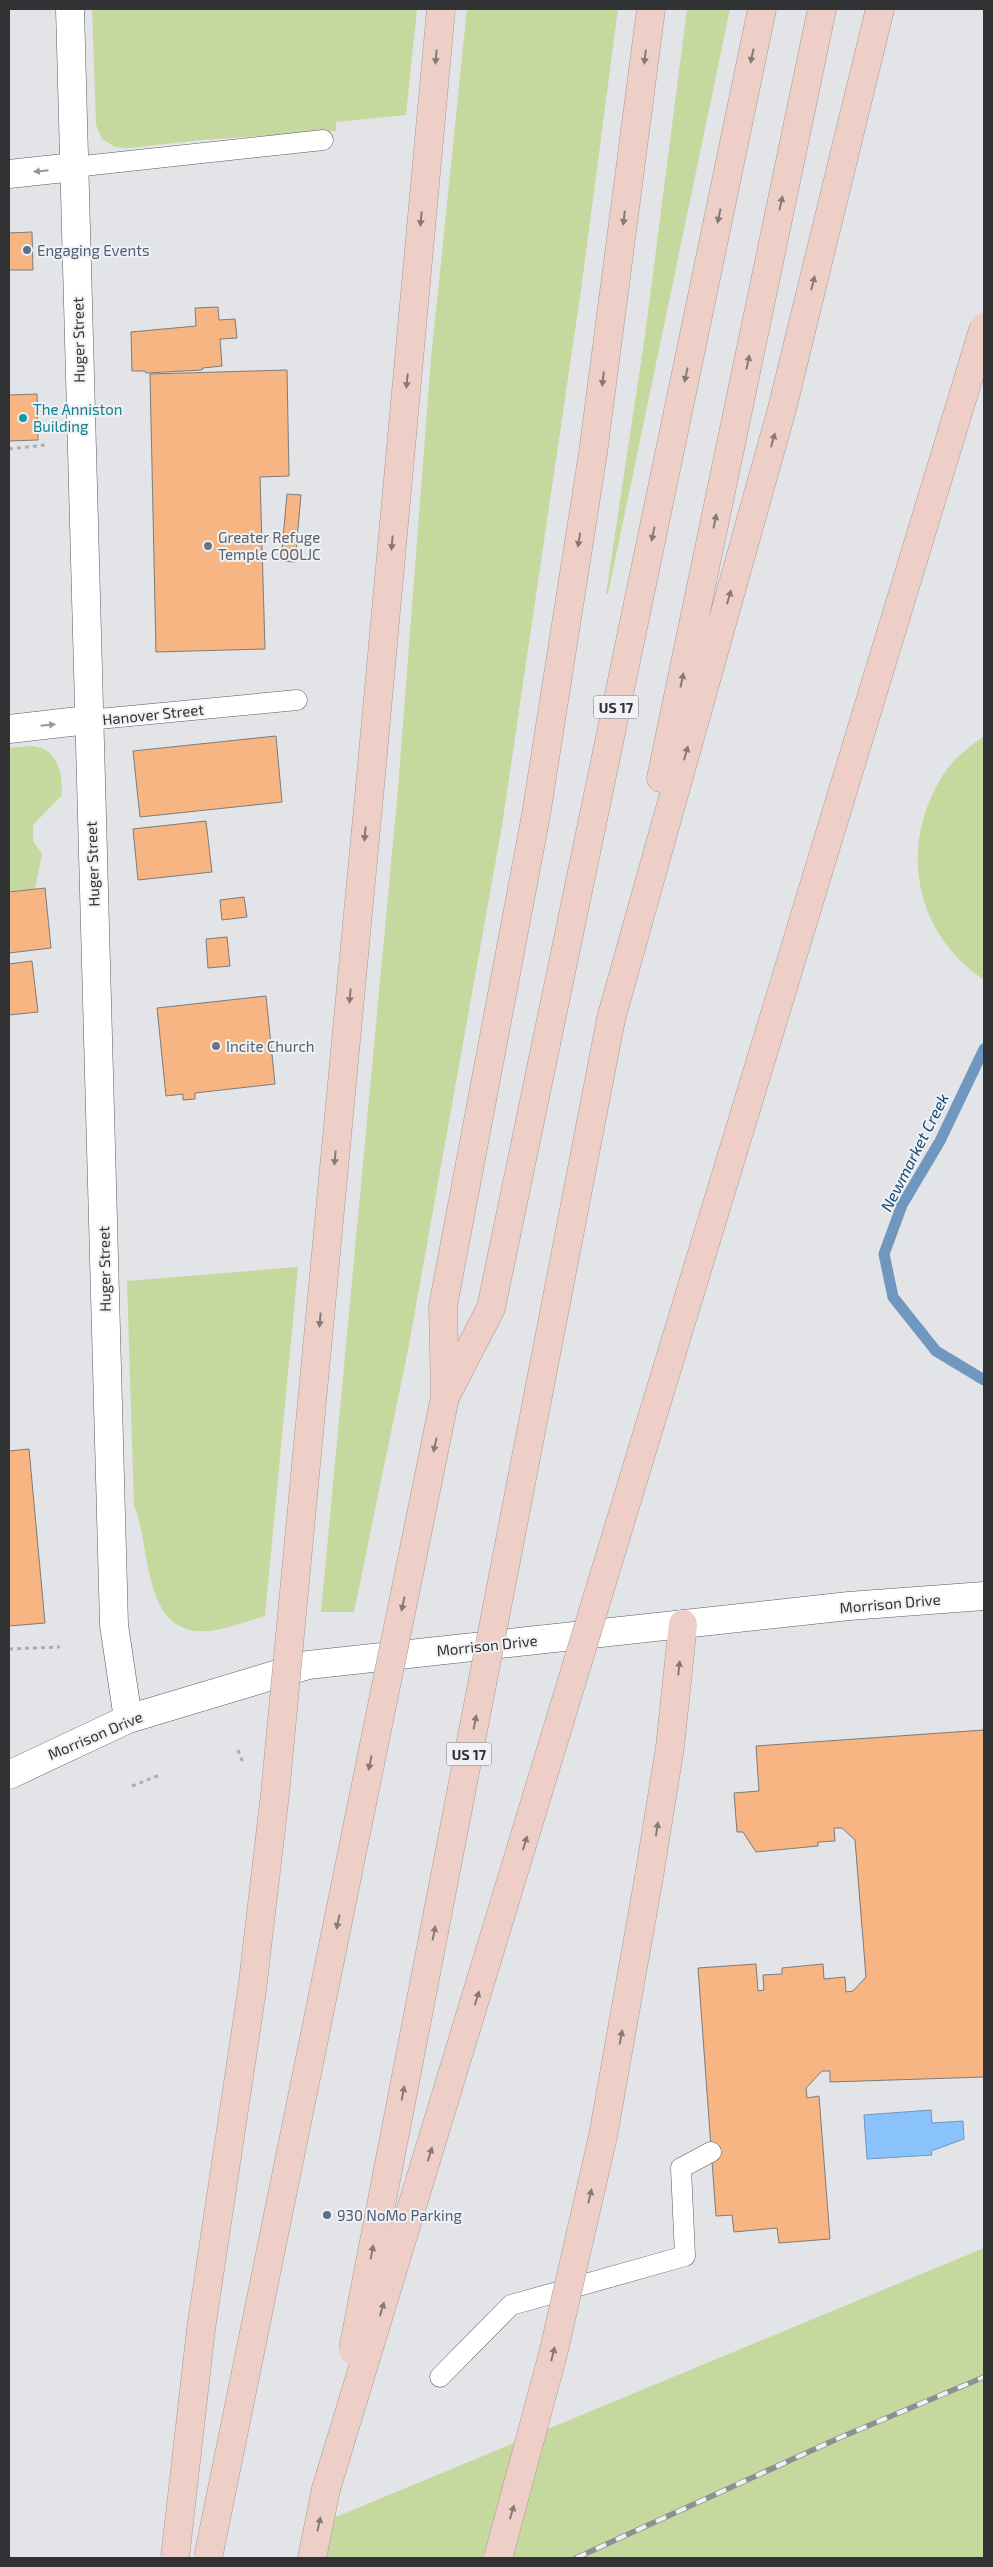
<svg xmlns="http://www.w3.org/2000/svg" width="993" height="2567" font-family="'Exo 2',sans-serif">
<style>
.green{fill:#c5d99f}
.water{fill:#8ac2fb;stroke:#6f97bf}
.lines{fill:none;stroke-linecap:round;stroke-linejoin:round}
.stream{stroke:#6f97bf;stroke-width:11}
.building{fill:#f6b582;stroke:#7e7b79}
.lane-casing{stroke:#5a5b5e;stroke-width:21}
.street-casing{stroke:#5a5b5e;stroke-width:29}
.secondary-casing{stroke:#5a5b5e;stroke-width:29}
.highway-casing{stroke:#ab9893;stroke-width:29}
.path{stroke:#adaeb1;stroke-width:3;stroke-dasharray:4 4;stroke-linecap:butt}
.lane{stroke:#fff;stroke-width:20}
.street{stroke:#fff;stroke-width:28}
.secondary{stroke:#fff;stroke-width:28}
.highway{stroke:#edcfc7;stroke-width:28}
.rail-casing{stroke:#8d8f91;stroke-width:5.5}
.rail{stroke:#eff1f4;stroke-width:4;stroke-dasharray:11;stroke-linecap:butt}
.highway-bridge-casing{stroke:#ab9893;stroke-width:29;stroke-linecap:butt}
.highway-bridge{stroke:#edcfc7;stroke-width:28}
.oneway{fill:#867976}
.oneway2{fill:#989899}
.service-dot{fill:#5c6f8a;stroke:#eff1f4;stroke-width:2}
.culture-dot{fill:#0f9aa8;stroke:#eff1f4;stroke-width:2}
.worship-dot{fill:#6b7280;stroke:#eff1f4;stroke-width:2}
.labels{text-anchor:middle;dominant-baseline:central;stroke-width:4;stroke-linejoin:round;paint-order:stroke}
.shield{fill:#eff1f4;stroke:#6a6b6d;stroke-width:1}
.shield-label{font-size:14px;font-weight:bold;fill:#313233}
.service-label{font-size:15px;fill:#4e5e75;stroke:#eff1f4;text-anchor:start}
.street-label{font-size:15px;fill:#313233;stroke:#eff1f4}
.culture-label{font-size:15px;fill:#0d838f;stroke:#eff1f4;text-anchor:start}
.worship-label{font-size:15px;fill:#5b616d;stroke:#eff1f4;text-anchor:start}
.water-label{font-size:16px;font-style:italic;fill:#144774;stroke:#eff1f4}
</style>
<rect width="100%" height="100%" fill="#e2e4e7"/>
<path class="green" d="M92 9H417L406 115 336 122V131L202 140 129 148 115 147 102 139 96 125Z
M467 9H618L581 290 502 826 408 1350 354 1612H321L398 789 431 359Z
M687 9H730L608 594H606L645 335Z
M984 736V980C914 933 898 846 943 775 953 759 969 747 984 736Z
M31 746C58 748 62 771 62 795L33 825V841L42 854 35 889 9 892V748Z
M298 1267 265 1616C244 1622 218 1633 197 1631 142 1626 151 1545 134 1506L127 1281Z
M984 2248V2558H322L331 2519Z"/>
<path class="water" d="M931 2110 932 2123 963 2121 964 2139 931 2151 932 2155 867 2159 864 2115Z"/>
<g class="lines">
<path class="stream" d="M984 1049 940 1141 902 1205 884 1254 893 1297 936 1351 984 1380"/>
</g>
<path class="building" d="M32 232 33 270H9V233Z
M218 307 219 320 235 319 237 338 220 339 222 366 203 368 202 370 146 373 145 371H132L131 332 196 326 195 308Z
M287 370 289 476 260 477 265 649 156 652 150 374Z
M37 394 38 440 9 441V395Z
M287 494 301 495 295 562 281 561Z
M276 736 282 802 140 817 133 751Z
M206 821 212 872 138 880 133 829Z
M45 888 51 948 9 953V892Z
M244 897 247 917 222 920 220 900Z
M227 937 230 966 208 968 206 939Z
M32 961 38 1012 9 1015V964Z
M266 996 275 1084 195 1093V1099L183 1100V1094L166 1096 157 1008Z
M29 1449 45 1623 9 1626V1451Z
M984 1730V2077L830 2082V2071H822L806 2088 807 2098 819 2096 830 2239 779 2243 777 2228 734 2232 732 2215 716 2216 698 1968 756 1964 758 1991 764 1990 763 1975 782 1974V1968L823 1964 824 1979 845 1977 846 1992 853 1991 866 1977 855 1840 842 1828H834L835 1841 818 1842V1846L756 1852 743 1832H737L734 1793 759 1791 756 1746Z"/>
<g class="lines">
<defs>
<path id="lane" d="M74 167 323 140
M88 720 297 700
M440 2377 511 2305 685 2256 681 2168 711 2152"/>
<path id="street" d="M9 174 74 167
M9 729 88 720"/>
<path id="secondary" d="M70 9 114 1625 128 1719
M9 1775 128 1719 308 1665 849 1606 984 1596"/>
<path id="highway" d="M661 778 822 9
M370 786 441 9
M611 1019 782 409 880 9
M445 1393 443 1306 536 815 593 453 651 9
M445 1397 491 1308 762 9
M649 1877 670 1747 683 1624
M312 2558 326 2489"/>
</defs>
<use href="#lane" class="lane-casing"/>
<use href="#street" class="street-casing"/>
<use href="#secondary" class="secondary-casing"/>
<use href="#highway" class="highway-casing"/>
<path class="path" d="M9 449 45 445
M9 1649 60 1647
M238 1750 243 1763
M132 1786 160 1775"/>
<use href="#lane" class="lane"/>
<use href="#street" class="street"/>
<use href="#secondary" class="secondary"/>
<use href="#highway" class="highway"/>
<defs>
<path id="rail" d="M576 2558 839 2438 984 2377"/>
</defs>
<use href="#rail" class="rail-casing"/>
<use href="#rail" class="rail"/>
<defs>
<path id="highway-bridge" d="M353 2350 611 1019
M326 2489 984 327
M175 2558 201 2329 252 1990 275 1794 370 786
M208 2558 445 1397
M498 2558 553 2354 603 2136 649 1877"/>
</defs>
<use href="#highway-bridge" class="highway-bridge-casing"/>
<use href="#highway-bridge" class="highway-bridge"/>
</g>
<defs><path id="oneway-solid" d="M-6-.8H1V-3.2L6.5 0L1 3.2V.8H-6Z" transform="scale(1.25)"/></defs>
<g class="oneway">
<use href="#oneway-solid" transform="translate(752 56) rotate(102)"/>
<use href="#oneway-solid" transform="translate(436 57) rotate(95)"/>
<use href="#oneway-solid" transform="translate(645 57) rotate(97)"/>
<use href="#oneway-solid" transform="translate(781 203) rotate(-78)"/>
<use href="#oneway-solid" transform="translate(719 216) rotate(102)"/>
<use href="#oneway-solid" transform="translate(624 218) rotate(97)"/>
<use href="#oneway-solid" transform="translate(421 219) rotate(95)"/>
<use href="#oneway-solid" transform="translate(813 283) rotate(-76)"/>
<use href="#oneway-solid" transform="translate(748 362) rotate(-78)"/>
<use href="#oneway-solid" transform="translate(686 375) rotate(102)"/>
<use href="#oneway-solid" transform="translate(603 379) rotate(97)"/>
<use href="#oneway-solid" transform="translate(407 381) rotate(95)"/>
<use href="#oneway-solid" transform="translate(773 440) rotate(-74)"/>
<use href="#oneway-solid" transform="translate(715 521) rotate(-78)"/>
<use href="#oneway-solid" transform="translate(653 534) rotate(102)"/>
<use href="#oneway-solid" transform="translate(579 540) rotate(99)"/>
<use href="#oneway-solid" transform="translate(392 543) rotate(95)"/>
<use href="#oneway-solid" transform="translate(729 597) rotate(-74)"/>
<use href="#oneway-solid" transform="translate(682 680) rotate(-78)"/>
<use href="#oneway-solid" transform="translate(686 753) rotate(-74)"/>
<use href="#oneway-solid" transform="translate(365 834) rotate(95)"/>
<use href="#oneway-solid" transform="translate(350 996) rotate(95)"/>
<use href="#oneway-solid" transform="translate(335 1158) rotate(95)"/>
<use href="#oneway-solid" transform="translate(320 1320) rotate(95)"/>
<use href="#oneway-solid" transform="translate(435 1445) rotate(102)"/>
<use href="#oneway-solid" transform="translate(403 1604) rotate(102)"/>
<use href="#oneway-solid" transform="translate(679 1668) rotate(-84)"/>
<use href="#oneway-solid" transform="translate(475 1722) rotate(-79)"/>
<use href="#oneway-solid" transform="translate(370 1763) rotate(102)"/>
<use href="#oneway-solid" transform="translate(657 1829) rotate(-81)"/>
<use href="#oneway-solid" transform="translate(525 1843) rotate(-73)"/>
<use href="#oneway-solid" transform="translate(338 1922) rotate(102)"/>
<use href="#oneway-solid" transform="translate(434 1933) rotate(-79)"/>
<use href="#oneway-solid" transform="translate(477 1998) rotate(-73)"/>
<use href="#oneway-solid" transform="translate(621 2037) rotate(-80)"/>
<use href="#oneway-solid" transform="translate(403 2093) rotate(-79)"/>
<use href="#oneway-solid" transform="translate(430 2154) rotate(-73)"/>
<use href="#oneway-solid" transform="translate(590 2196) rotate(-77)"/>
<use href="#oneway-solid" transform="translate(372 2252) rotate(-79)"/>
<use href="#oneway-solid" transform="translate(382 2309) rotate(-73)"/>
<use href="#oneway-solid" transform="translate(553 2354) rotate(-76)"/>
<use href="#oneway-solid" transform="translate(512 2512) rotate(-73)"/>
<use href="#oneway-solid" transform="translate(319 2524) rotate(-78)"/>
</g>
<g class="oneway2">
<use href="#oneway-solid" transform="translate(41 171) rotate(174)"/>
<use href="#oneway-solid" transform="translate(48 725) rotate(-6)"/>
</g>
<g class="service-dot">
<circle cx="27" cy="250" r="5"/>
<circle cx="327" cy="2215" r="5"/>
</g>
<circle class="culture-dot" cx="23" cy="418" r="5"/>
<g class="worship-dot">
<circle cx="208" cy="546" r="5"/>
<circle cx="216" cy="1046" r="5"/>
</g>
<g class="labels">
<g class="shield">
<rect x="593.5" y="695.5" width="45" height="23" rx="4"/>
<rect x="446.5" y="1742.5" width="45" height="23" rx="4"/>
</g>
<g class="shield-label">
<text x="616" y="707">US 17</text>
<text x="469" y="1754">US 17</text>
</g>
<g class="service-label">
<text x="37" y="250">Engaging Events</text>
<text x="337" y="2215">930 NoMo Parking</text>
</g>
<g class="street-label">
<text transform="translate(78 340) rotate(-91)">Huger Street</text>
<text transform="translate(153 714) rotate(-6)">Hanover Street</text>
<text transform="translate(92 864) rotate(-92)">Huger Street</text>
<text transform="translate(104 1269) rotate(-91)">Huger Street</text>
<text transform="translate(890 1603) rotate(-5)">Morrison Drive</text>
<text transform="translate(487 1645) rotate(-6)">Morrison Drive</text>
<text transform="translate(95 1735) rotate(-23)">Morrison Drive</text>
</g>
<g class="culture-label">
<text x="33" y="409">The Anniston<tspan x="33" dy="17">Building</tspan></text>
</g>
<g class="worship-label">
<text x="218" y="537">Greater Refuge<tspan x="218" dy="17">Temple COOLJC</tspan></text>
<text x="226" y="1046">Incite Church</text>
</g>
<g class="water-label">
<text transform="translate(914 1152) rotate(-63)">Newmarket Creek</text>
</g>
</g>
<rect width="993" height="2567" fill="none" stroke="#313233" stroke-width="20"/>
</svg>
